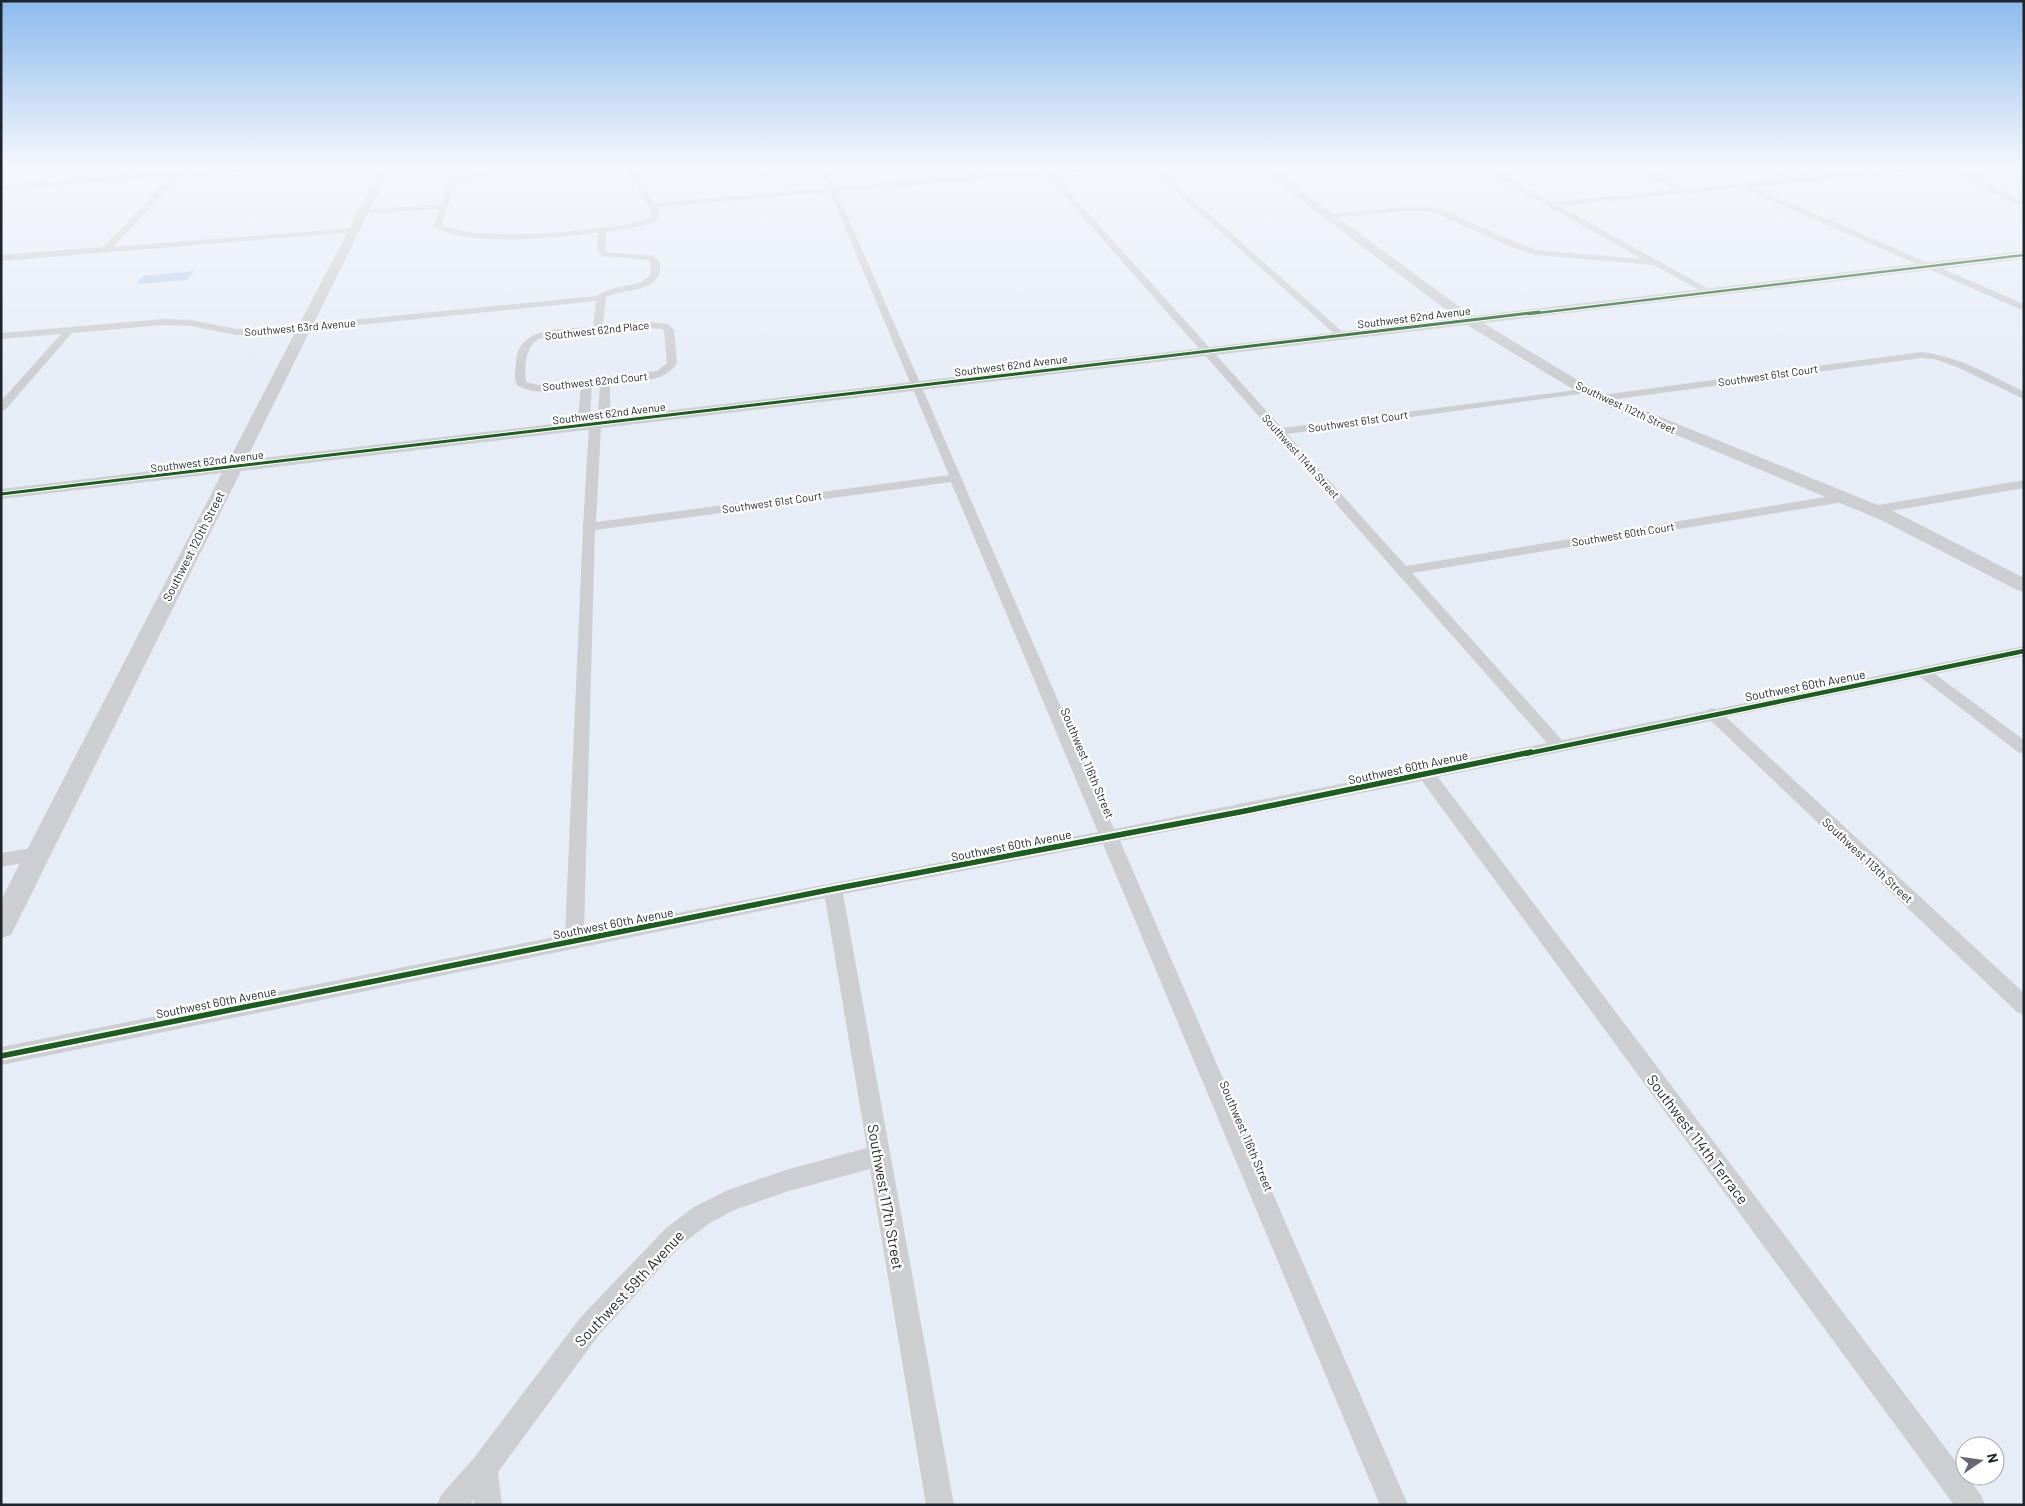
<svg xmlns="http://www.w3.org/2000/svg" width="2025" height="1506" font-family="Barlow,sans-serif">
<style>
.green{fill:#c2d4ee}
.lines{fill:none;stroke-linecap:round;stroke-linejoin:round}
.street{fill:#cdced1;fill-rule:evenodd}
.secondary{fill:#cdced1;fill-rule:evenodd}
.cycleway-far3-casing{stroke:#fff;stroke-width:4.5}
.cycleway-far2-casing{stroke:#fff;stroke-width:5}
.cycleway-far1-casing{stroke:#fff;stroke-width:7}
.cycleway-casing{stroke:#fff;stroke-width:9}
.cycleway-far3{stroke:#1b5e20;stroke-width:2.5}
.cycleway-far2{stroke:#1b5e20;stroke-width:3}
.cycleway-far1{stroke:#1b5e20;stroke-width:4.5}
.cycleway{stroke:#1b5e20;stroke-width:5.5}
.labels{text-anchor:middle;dominant-baseline:central;stroke-width:4.5;stroke-linejoin:round;paint-order:stroke}
.far-street-label{font-size:11px;fill:#1f232a;stroke:#fff}
.street-label{font-size:12px;fill:#1f232a;stroke:#fff}
.near-street-label{font-size:15px;fill:#1f232a;stroke:#fff}
</style>
<rect width="100%" height="100%" fill="#e7edf7"/>
<path class="green" d="M194 271 187 280 136 284 143 276Z"/>
<g class="lines">
<path class="street" d="M24 167H39L1 176V172Z
M241 167H277L273 169 180 176 113 247 354 228 358 230 354 232 1 261V255L103 247 171 177 1 189V185Z
M503 167H516L459 183 454 189 441 225C485 243 592 231 639 222L650 217 652 213 627 167H635L654 203 828 188 819 167H827L835 187 1042 170 1039 167H1047L1049 170 1110 167 1106 169 1053 174 1282 428 1591 388 1592 390 1591 392 1587 393 1287 434 1406 566 1844 494 1848 495 1850 498 1848 501 1844 502 1412 573 1562 740 1705 711 1712 708 1716 709 2024 646V656L1935 674 2024 740V754L2018 752 1920 677 1726 717 2024 993V1015L2017 1012 1711 721 1438 777 1981 1495 1985 1505H1954L1422 781 1120 841 1408 1505H1380L1103 844 843 894 954 1505H926L870 1169 789 1191 734 1210 710 1223 682 1244 598 1336 498 1472 502 1505H474V1500L470 1505H437L441 1495 474 1458 580 1318 666 1228 694 1207 728 1190 789 1169 867 1148 825 898 1 1065V1047L565 935 583 527 589 426 578 418 581 387C562 389 535 397 517 385 514 378 515 370 516 362 519 324 564 330 593 327L596 301 269 334 236 335 191 326 163 325 72 333 5 410 1 411V401L61 334 1 339V333L163 319 191 320 236 329 269 328 597 296C612 283 637 290 650 275L651 265 649 260 601 256 597 248 598 233C548 238 481 247 434 228L433 226 439 209 363 214 359 212 363 210 441 204 446 189 453 179ZM1045 174 1547 743 1114 829 837 192ZM830 192 949 475 596 522 601 426 610 415V384C632 381 665 384 677 363L674 330 668 324 647 322 603 326 606 297C621 289 658 293 660 270 661 264 659 260 654 256L607 252 605 248 606 232 641 226 656 221 660 213 657 207ZM647 328 662 329 664 331 667 363 657 371 539 385 526 382C524 366 525 347 539 339ZM600 385 598 414 594 419 590 417 592 386ZM951 482 1098 832 584 931 595 530Z
M1148 167H1156L1345 334V338H1339Z
M1478 167H1488L1552 202 1674 190 1627 167H1637L1685 189 1804 178 1781 167H1792L1815 177 1909 167H1937L1933 169 1753 187 2024 304V311L1743 188 1559 206 1711 290V294L1708 295 1654 265 1535 255 1509 246 1440 215 1427 211H1403L1329 218 1325 216 1329 214 1403 207H1427L1446 211 1515 242 1536 250 1642 259Z
M1945 167C1973 167 1999 192 2024 202V207L2002 198Z
M1921 352C1959 356 1990 375 2024 392V399L1957 367 1934 359 1921 358 1602 401 1597 398 1602 395Z
M2024 480V488L1873 514 1867 510 1873 506Z
M38 847 44 849 47 854 44 859 1 867V853Z"/>
<path class="secondary" d="M381 167H391L246 460 1457 318 1257 167H1269L1472 316 2024 251V259L1483 323 1581 382 1621 401 1895 512 2024 578V592L2017 590 1881 520 1609 407 1571 388 1467 325 241 471 11 935 1 938V900L222 473 1 499V489L228 462Z"/>
<defs>
<path id="cycleway-far3" d="M1529 314 2024 255"/>
<path id="cycleway-far2" d="M1 494 1539 312"/>
<path id="cycleway-far1" d="M1525 754 2024 651"/>
<path id="cycleway" d="M1 1056 833 889 1245 811 1531 752"/>
</defs>
<use href="#cycleway-far3" class="cycleway-far3-casing"/>
<use href="#cycleway-far2" class="cycleway-far2-casing"/>
<use href="#cycleway-far1" class="cycleway-far1-casing"/>
<use href="#cycleway" class="cycleway-casing"/>
<use href="#cycleway-far3" class="cycleway-far3"/>
<use href="#cycleway-far2" class="cycleway-far2"/>
<use href="#cycleway-far1" class="cycleway-far1"/>
<use href="#cycleway" class="cycleway"/>
</g>
<linearGradient id="sky" x2="0" y2="1"><stop stop-color="#8cbaed"/><stop offset="0.44" stop-color="#f4f7fb"/><stop offset="1" stop-color="#f4f7fb" stop-opacity="0"/></linearGradient>
<rect width="2025" height="378" fill="url(#sky)"/>
<g class="labels">
<g class="far-street-label">
<text transform="translate(1414 317) rotate(-7)">Southwest 62nd Avenue</text>
<text transform="translate(300 327) rotate(-5)">Southwest 63rd Avenue</text>
<text transform="translate(597 330) rotate(-6)">Southwest 62nd Place</text>
<text transform="translate(1011 365) rotate(-7)">Southwest 62nd Avenue</text>
<text transform="translate(1768 375) rotate(-8)">Southwest 61st Court</text>
<text transform="translate(595 381) rotate(-6)">Southwest 62nd Court</text>
<text transform="translate(1626 407) rotate(25)">Southwest 112th Street</text>
<text transform="translate(609 413) rotate(-7)">Southwest 62nd Avenue</text>
<text transform="translate(1358 421) rotate(-8)">Southwest 61st Court</text>
<text transform="translate(1301 456) rotate(48)">Southwest 114th Street</text>
<text transform="translate(207 461) rotate(-7)">Southwest 62nd Avenue</text>
<text transform="translate(772 502) rotate(-8)">Southwest 61st Court</text>
<text transform="translate(1623 534) rotate(-9)">Southwest 60th Court</text>
</g>
<g class="street-label">
<text transform="translate(193 546) rotate(-63)">Southwest 120th Street</text>
<text transform="translate(1805 685) rotate(-11)">Southwest 60th Avenue</text>
<text transform="translate(1088 763) rotate(67)">Southwest 116th Street</text>
<text transform="translate(1408 767) rotate(-12)">Southwest 60th Avenue</text>
<text transform="translate(1011 845) rotate(-11)">Southwest 60th Avenue</text>
<text transform="translate(1868 860) rotate(43)">Southwest 113th Street</text>
<text transform="translate(613 923) rotate(-11)">Southwest 60th Avenue</text>
<text transform="translate(216 1002) rotate(-11)">Southwest 60th Avenue</text>
<text transform="translate(1247 1136) rotate(67)">Southwest 116th Street</text>
</g>
<g class="near-street-label">
<text transform="translate(1698 1139) rotate(53)">Southwest 114th Terrace</text>
<text transform="translate(886 1197) rotate(80)">Southwest 117th Street</text>
<text transform="translate(629 1288) rotate(-47)">Southwest 59th Avenue</text>
</g>
</g>
<rect width="2025" height="1506" fill="none" stroke="#1f232a" stroke-width="5"/>
<g transform="translate(1980 1461) rotate(77)"><circle r="24" fill="#ffffff" stroke="#a5a7aa"/>
<path d="M0-4L9 19L0 12L-9 19Z" fill="#656a72"/>
<text y="-8" font-size="14" font-weight="bold" text-anchor="middle" fill="#1f232a">N</text>
</g>
</svg>
